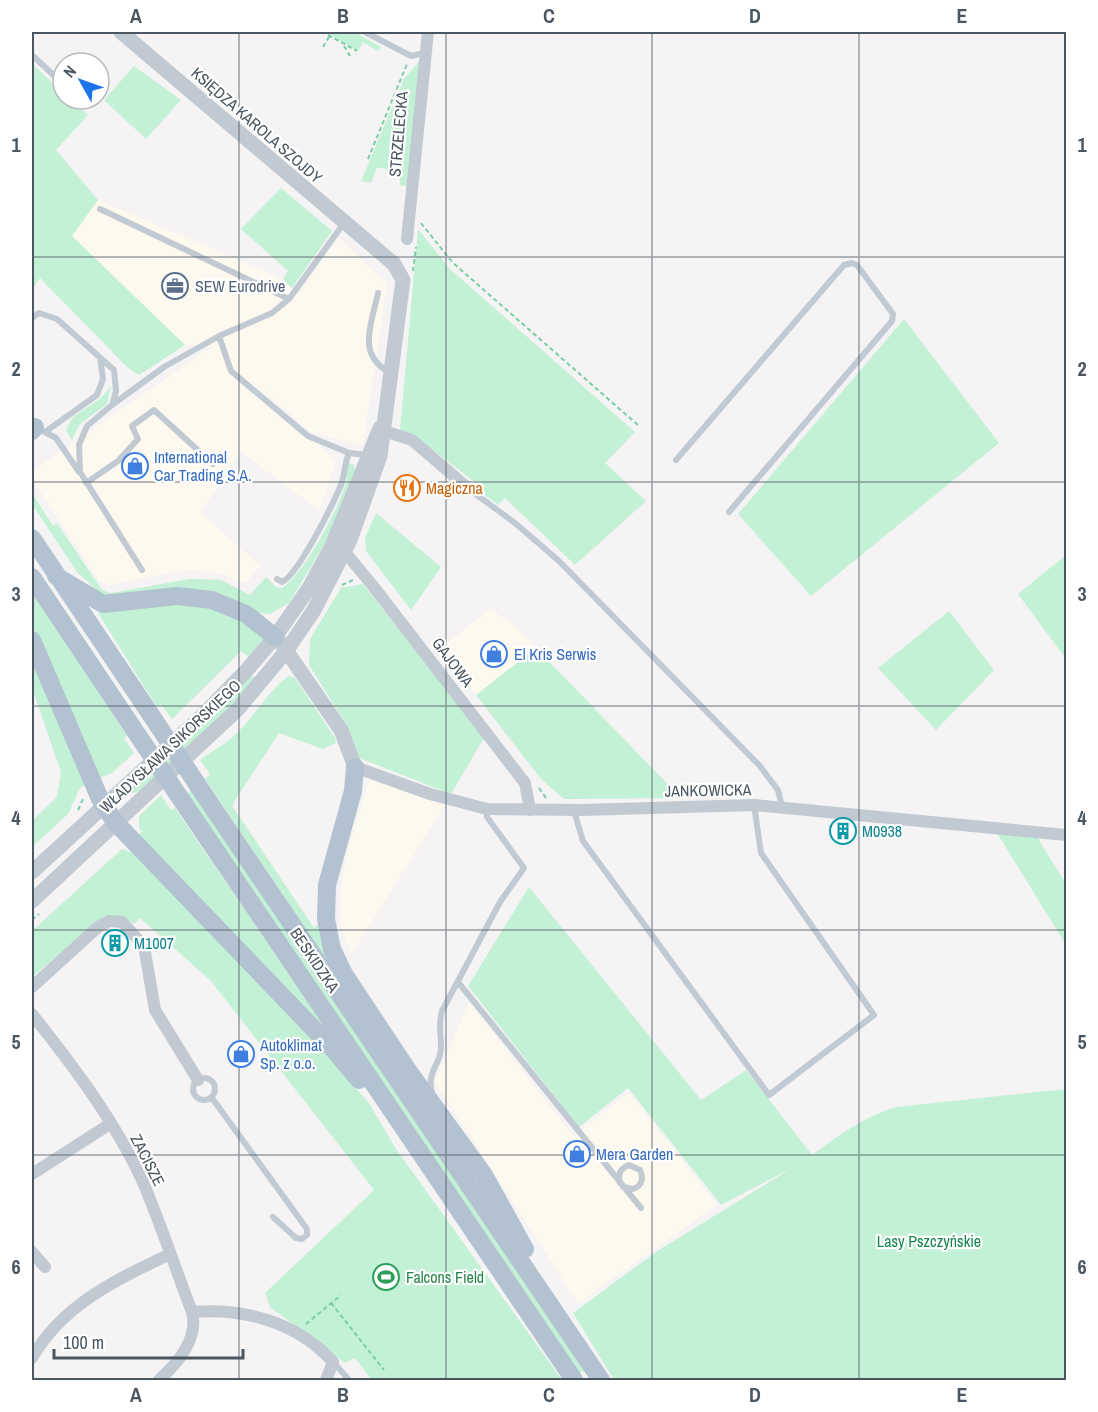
<svg xmlns="http://www.w3.org/2000/svg" width="1098" height="1412" font-family="'Archivo Narrow',sans-serif">
<style>
.commercial{fill:#fdf9ef}
.green{fill:#c3f1d5}
.lines{fill:none;stroke-linecap:round;stroke-linejoin:round}
.path{stroke:#7ad0a6;stroke-width:2;stroke-dasharray:4.5 3;stroke-linecap:butt}
.service{stroke:#c1cad2;stroke-width:6}
.minor{stroke:#c1cad2;stroke-width:12}
.tertiary{stroke:#c1cad2;stroke-width:15}
.primary{stroke:#b3c2d1;stroke-width:18}
.primary-bridge{stroke:#b3c2d1;stroke-width:18}
.grid{fill:none;stroke:#4a5661;stroke-width:1.5;stroke-opacity:0.55}
.labels{text-anchor:middle;dominant-baseline:central;stroke-width:4.5;stroke-linejoin:round;paint-order:stroke}
.street-label{font-size:16px;fill:#4a5661;stroke:#fff}
.service-label{font-size:16px;fill:#4e5e75;stroke:#fff;text-anchor:start}
.shop-label{font-size:16px;fill:#366cbe;stroke:#fff;text-anchor:start}
.food-label{font-size:16px;fill:#c56008;stroke:#fff;text-anchor:start}
.culture-label{font-size:16px;fill:#0d838f;stroke:#fff;text-anchor:start}
.park-label{font-size:16px;fill:#17864f;stroke:#fff}
.leisure-label{font-size:16px;fill:#27864d;stroke:#fff;text-anchor:start}
.neatline{fill:none;stroke:#4a5661;stroke-width:2}
.grid-label{font-size:20px;text-anchor:middle;font-weight:bold;fill:#4a5661}
</style>
<rect width="100%" height="100%" fill="#f5f3f3"/>
<path class="commercial" d="M98 200 283 279 299 294 338 238 387 284 363 445 312 433 234 365 336 461 319 510 240 451 201 513 260 566 246 583 216 573 192 569 107 585 98 579 32 479V471L213 346 185 345 72 236Z
M490 609 512 623 536 648 476 695 440 648Z
M369 780 445 805 352 953 340 925V893L348 850Z
M469 1002 573 1136 629 1093 717 1205 578 1303 435 1082Z"/>
<path class="green" d="M334 32H354L381 47 378 51 363 42 358 51 332 36Z
M421 59 407 186 400 185V178L384 168H377L371 183 361 181 404 79Z
M32 64 63 92V99H71L88 115 56 150 98 200 72 236 185 345 139 375 127 367 40 278 32 289Z
M134 66 181 100 146 139 104 100Z
M281 188 332 231 292 288 283 279 288 271 241 229Z
M418 229 450 269 635 432 605 463 646 501 575 565 505 498 498 505 474 486 476 483 420 440 400 430Z
M904 319 999 443 811 596 738 514Z
M111 386 107 404 80 424 72 440 66 430 73 417 101 398Z
M349 463 354 465 356 479 326 542 289 603 270 614 103 596 77 572 32 504V493L53 526 57 523 102 590 111 593 190 579 221 580 250 595 266 577 276 587 282 588C304 574 337 511 345 486 348 478 346 470 349 463Z
M376 513 441 567 411 610 366 551 365 538Z
M1066 555V659L1018 594Z
M363 584 484 738 451 794 359 758 348 727 309 665 310 639 341 588Z
M32 590 127 736 124 738 134 753 112 773 100 778 32 623Z
M169 603 225 611 265 637 248 657 241 651 172 719 161 704 157 707 98 613Z
M949 611 994 670 936 730 878 668Z
M536 648 681 798 564 799 541 779 476 695Z
M32 656 87 784 80 788 68 814 32 847V821L57 797 61 772 32 688Z
M251 675 255 678 231 706 141 790 131 794 130 791Z
M288 676 295 678 335 738 336 743 323 749 279 733 234 802 233 807 314 928 320 923 478 1179 474 1181 205 779 210 774 200 760C211 751 225 745 235 735 255 716 267 693 288 676Z
M190 791H193L585 1370 578 1374 187 795Z
M161 795 171 810 175 808 329 1033 138 836 142 831 139 828V816Z
M997 833 1037 837 1066 884V945Z
M122 849 133 853 297 1021 369 1103 396 1149 562 1380H372L355 1358 345 1363 270 1307 265 1293 374 1190 211 981 140 918 134 924 122 916H105L32 977V931Z
M529 887 701 1100 746 1070 812 1155C839 1135 863 1117 896 1107L1066 1089V1380H614L573 1313 656 1252 792 1168 721 1205 628 1088 579 1127 468 986Z"/>
<g class="lines">
<path class="path" d="M328 35 357 51
M344 46 350 56
M323 47 332 32
M368 159 407 64
M421 223 452 262 639 426
M413 271 416 247
M342 585 353 580
M539 788 546 798
M78 810 83 799
M32 920 39 914
M331 1303 384 1370
M306 1324 341 1295"/>
<path class="service" d="M365 32 411 56 424 53
M32 55 63 84
M80 99 84 103
M100 209 289 299
M378 293C372 323 356 354 389 372
M32 318 39 313 57 319 114 370 116 391 112 405 87 426 79 445 80 472 142 570
M219 336 231 371 308 436 349 453 367 455
M112 405 164 367 219 336 272 313 289 299 344 223
M43 431 56 438 79 472
M45 432 97 395 103 379 100 357
M676 460 844 265 852 263 857 265 893 314 892 321 729 512
M86 483 118 461 138 439 132 426 154 410 213 464
M470 490 515 523 559 561 759 765 778 790 782 807
M277 579 282 582C298 575 333 504 341 485 345 475 344 464 349 453
M574 811 583 841 769 1095 874 1015 761 853 754 805
M458 982 641 1208
M193 1089a11 11 0 1 1 22 0a11 11 0 1 1-22 0Z
M432 1093C426 1070 442 1064 441 1046 441 1033 438 1025 442 1011L500 902 524 868 487 817V809
M212 1098 307 1229V1235L302 1239 296 1238 273 1217
M620 1183C617 1174 621 1168 629 1165L640 1170C644 1178 642 1186 633 1189L623 1187
M334 1363 349 1380"/>
<path class="minor" d="M407 239 428 32
M384 431 412 440 470 490
M336 548 349 557 373 586 525 783 530 810
M355 767 430 794 487 809 582 810 754 805 1066 835
M32 987 98 927 109 921 122 922 144 946 155 1010 198 1080
M32 1014C74 1067 118 1125 145 1187 162 1228 176 1270 192 1312 199 1339 178 1363 159 1380
M32 1174 110 1124
M32 1252 45 1267
M192 1312C245 1308 297 1322 333 1362L326 1380
M32 1358C63 1304 116 1280 170 1254"/>
<path class="tertiary" d="M281 643 341 730 355 767
M32 872 200 718 246 671 275 637 309 588 332 546 380 428
M32 901 238 709 287 650 314 610 350 540 380 456 403 280 394 264 121 32"/>
<path class="primary" d="M32 431 35 427
M32 538 151 715
M56 576 103 604 177 596 212 600 246 614 275 637
M32 577 133 728
M32 640 100 799 115 822 333 1049 359 1080
M355 767 353 791 327 885 326 919 332 949 344 974 407 1069 484 1175 525 1249
M203 793 601 1380
M187 808 574 1380"/>
<path class="primary-bridge" d="M151 715 203 793
M133 728 187 808"/>
</g>
<path class="grid" d="M239 32V1380M446 32V1380M652 32V1380M859 32V1380M32 257H1066M32 482H1066M32 706H1066M32 930H1066M32 1155H1066"/>
<defs>
<symbol id="office-ring" viewBox="-11 -11 22 22"><circle r="9.5" fill="#fff" stroke="#5c6f8a" stroke-width="1.5"/><path d="M-6-3h4V-5.5h4V-3h4V5H-6ZM-1-4.5V-3h2v-1.5ZM-6 0V1H6V0Z" fill="#5c6f8a"/></symbol>
<symbol id="shop-ring" viewBox="-11 -11 22 22"><circle r="9.5" fill="#fff" stroke="#3f7fe0" stroke-width="1.5"/><path d="M-5-2.5h2.3a2.7 3.5 0 0 1 5.4 0H5L5.5 6h-11ZM-1.5-2.5h3a1.5 2.3 0 0 0-3 0Z" fill="#3f7fe0"/></symbol>
<symbol id="restaurant-ring" viewBox="-11 -11 22 22"><circle r="9.5" fill="#fff" stroke="#e8710a" stroke-width="1.5"/><path d="M-5-6h1v4h1v-4h1v4h1v-4h1v5L-1.5 .5V6h-2V.5L-5-1ZM5-6V6H3V1.5H1.5Q1.5-4 5-6Z" fill="#e8710a"/></symbol>
<symbol id="building-ring" viewBox="-11 -11 22 22"><circle r="9.5" fill="#fff" stroke="#0f9aa8" stroke-width="1.5"/><path d="M-4-6H4V6H1V3H-1V6H-4ZM-2.5-4.3h1.7v1.8h-1.7ZM.8-4.3h1.7v1.8H.8ZM-2.5-1h1.7V.8h-1.7ZM.8-1h1.7V.8H.8Z" fill="#0f9aa8"/></symbol>
<symbol id="stadium-ring" viewBox="-11 -11 22 22"><circle r="9.5" fill="#fff" stroke="#2e9e5b" stroke-width="1.5"/><path d="M0-5a6.5 5 0 1 0 0 10a6.5 5 0 1 0 0-10ZM-3.5-1.8h7v3.6h-7Z" fill="#2e9e5b"/></symbol>
</defs>
<g fill-rule="evenodd">
<use href="#office-ring" x="160" y="271" width="30" height="30"/>
<use href="#shop-ring" x="120" y="451" width="30" height="30"/>
<use href="#restaurant-ring" x="392" y="473" width="30" height="30"/>
<use href="#shop-ring" x="479" y="639" width="30" height="30"/>
<use href="#building-ring" x="828" y="816" width="30" height="30"/>
<use href="#building-ring" x="100" y="928" width="30" height="30"/>
<use href="#shop-ring" x="226" y="1039" width="30" height="30"/>
<use href="#shop-ring" x="562" y="1139" width="30" height="30"/>
<use href="#stadium-ring" x="371" y="1262" width="30" height="30"/>
</g>
<g class="labels">
<g class="street-label">
<text transform="translate(257 125) rotate(41)">KSIĘDZA KAROLA SZOJDY</text>
<text transform="translate(398 134) rotate(-85)">STRZELECKA</text>
<text transform="translate(453 662) rotate(53)">GAJOWA</text>
<text transform="translate(170 746) rotate(-43)">WŁADYSŁAWA SIKORSKIEGO</text>
<text transform="translate(708 790) rotate(-1)">JANKOWICKA</text>
<text transform="translate(315 960) rotate(56)">BESKIDZKA</text>
<text transform="translate(148 1160) rotate(63)">ZACISZE</text>
</g>
<g class="service-label">
<text x="195" y="286">SEW Eurodrive</text>
</g>
<g class="shop-label">
<text x="154" y="457">International<tspan x="154" dy="18">Car Trading S.A.</tspan></text>
<text x="514" y="654">El Kris Serwis</text>
<text x="260" y="1045">Autoklimat<tspan x="260" dy="18">Sp. z o.o.</tspan></text>
<text x="596" y="1154">Mera Garden</text>
</g>
<g class="food-label">
<text x="426" y="488">Magiczna</text>
</g>
<g class="culture-label">
<text x="862" y="831">M0938</text>
<text x="134" y="943">M1007</text>
</g>
<g class="park-label">
<text x="929" y="1241">Lasy Pszczyńskie</text>
</g>
<g class="leisure-label">
<text x="406" y="1277">Falcons Field</text>
</g>
</g>
<rect width="1098" height="1412" fill="none" stroke="#ffffff" stroke-width="66"/>
<g transform="translate(81 81) rotate(310)"><circle r="28" fill="#ffffff" stroke="#b7bbc0" stroke-width="1.5"/>
<path d="M0-4.5L10 22L0 15L-10 22Z" fill="#1a73e8"/>
<text y="-9" font-size="16" font-weight="bold" text-anchor="middle" fill="#4a5661">N</text>
</g>
<path d="M54 1349v9h189v-9" fill="none" stroke="#4a5661" stroke-width="3"/>
<text x="63" y="1349" font-size="18" fill="#4a5661" stroke="#ffffff" stroke-width="4.5" paint-order="stroke">100 m</text>
<rect x="33" y="33" width="1032" height="1346" class="neatline"/>
<g class="grid-label">
<text x="136" y="23">A</text>
<text x="343" y="23">B</text>
<text x="549" y="23">C</text>
<text x="755" y="23">D</text>
<text x="962" y="23">E</text>
<text x="16" y="152">1</text>
<text x="1082" y="152">1</text>
<text x="16" y="376">2</text>
<text x="1082" y="376">2</text>
<text x="16" y="601">3</text>
<text x="1082" y="601">3</text>
<text x="16" y="825">4</text>
<text x="1082" y="825">4</text>
<text x="16" y="1049">5</text>
<text x="1082" y="1049">5</text>
<text x="16" y="1274">6</text>
<text x="1082" y="1274">6</text>
<text x="136" y="1402">A</text>
<text x="343" y="1402">B</text>
<text x="549" y="1402">C</text>
<text x="755" y="1402">D</text>
<text x="962" y="1402">E</text>
</g>
</svg>
